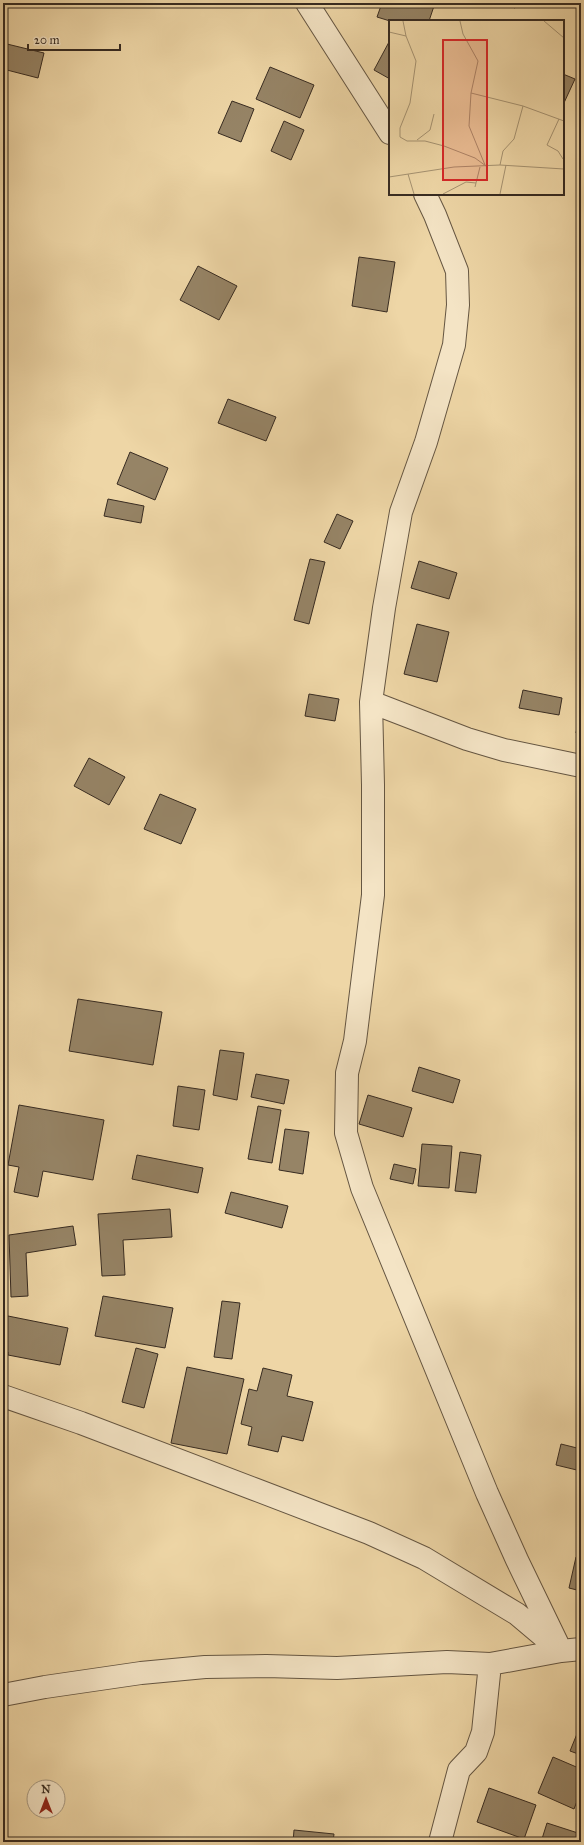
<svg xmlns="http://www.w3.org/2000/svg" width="584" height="1845" font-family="'IM FELL Great Primer',serif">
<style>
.building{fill:#968466;stroke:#372b21}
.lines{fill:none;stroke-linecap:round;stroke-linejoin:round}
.minor-casing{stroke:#655642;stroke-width:24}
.minor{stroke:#f4e4c5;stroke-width:22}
.inset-road{fill:none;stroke:#a59271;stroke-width:1}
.view{fill:#d62828;fill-opacity:0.15;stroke:#d62828;stroke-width:2}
.inset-edge{fill:none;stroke:#372b21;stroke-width:2}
</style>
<rect width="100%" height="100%" fill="#eed6a6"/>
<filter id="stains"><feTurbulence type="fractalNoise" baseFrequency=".005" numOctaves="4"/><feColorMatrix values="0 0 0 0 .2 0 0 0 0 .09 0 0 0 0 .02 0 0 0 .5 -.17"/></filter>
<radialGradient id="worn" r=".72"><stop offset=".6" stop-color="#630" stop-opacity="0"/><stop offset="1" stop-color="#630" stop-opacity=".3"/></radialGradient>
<path class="building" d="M382 3H435L429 21H390L377 17Z
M504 3H517L515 8Z
M389 42H390V79L374 70Z
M7 44 44 53 38 78 3 69V60Z
M270 67 314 85 300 118 256 99Z
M563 74 575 79 563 105Z
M232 101 254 109 241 142 218 133Z
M284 121 304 130 291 160 271 151Z
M359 257 395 262 387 312 352 306Z
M198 266 237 286 219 320 180 300Z
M228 399 276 417 266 441 218 423Z
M130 452 168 468 155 500 117 484Z
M108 499 144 506 141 523 104 516Z
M337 514 353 521 340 549 324 542Z
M310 559 325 562 309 624 294 620Z
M419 561 457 573 449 599 411 588Z
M417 624 449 632 437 682 404 674Z
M523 690 562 698 559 715 519 708Z
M309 694 339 699 335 721 305 716Z
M581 705V734L576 733Z
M89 758 125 777 109 805 74 786Z
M160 794 196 809 181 844 144 829Z
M78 999 162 1012 153 1065 69 1051Z
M220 1050 244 1053 237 1100 213 1095Z
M419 1067 460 1080 453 1103 412 1091Z
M256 1074 289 1080 284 1104 251 1097Z
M178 1086 205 1090 199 1130 173 1126Z
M368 1095 412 1108 403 1137 359 1124Z
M19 1105 104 1120 93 1180 43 1171 38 1197 14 1192 19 1167 8 1165Z
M258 1106 281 1110 272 1163 248 1159Z
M285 1129 309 1132 303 1174 279 1170Z
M422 1144 452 1146 449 1188 418 1186Z
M460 1152 481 1155 476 1193 455 1191Z
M137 1155 203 1168 198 1193 132 1179Z
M394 1164 416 1169 413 1184 390 1179Z
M231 1192 288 1206 282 1228 225 1213Z
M170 1209 172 1237 123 1240 125 1275 102 1276 98 1214Z
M73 1226 76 1245 26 1253 28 1296 11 1297 9 1235Z
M103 1296 173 1308 165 1348 95 1336Z
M222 1301 240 1303 232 1359 214 1357Z
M3 1315 68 1328 60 1365 8 1355V1352L3 1351Z
M136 1348 158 1354 144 1408 122 1402Z
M187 1367 244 1379 227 1454 171 1443Z
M263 1368 292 1375 287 1396 313 1402 303 1441 282 1436 278 1452 248 1445 252 1427 241 1424 249 1389 257 1391Z
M561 1444 581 1449V1471L556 1465Z
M576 1557 581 1558V1591L569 1588Z
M581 1724V1755L570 1751Z
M553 1757 581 1769V1791L574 1809 538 1793Z
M489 1788 536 1805 524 1839 477 1822Z
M547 1823 581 1834V1842H541Z
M294 1830 334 1834 333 1842H293Z"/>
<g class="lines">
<defs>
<path id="minor" d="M307 3 390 133
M425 194 435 215 457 271 458 305 454 345 426 442 401 512 384 608 371 702 373 785V895L355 1041 347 1073 346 1133 362 1188 487 1493 517 1560 561 1651
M371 702 467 739 504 750 581 766
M3 1396 81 1423 254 1489 369 1533 424 1558 517 1614 555 1646
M3 1695 45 1687 141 1673 205 1667 266 1666 337 1668 447 1662 490 1664 561 1651 581 1649
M440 1842 459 1770 476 1752 483 1732 490 1664"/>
</defs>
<use href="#minor" class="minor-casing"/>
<use href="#minor" class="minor"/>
</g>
<g transform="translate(389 20)">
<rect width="175" height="175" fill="#eed6a6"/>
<path class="inset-road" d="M14 1 17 16 27 41 21 83 11 108V117L18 121H36L55 126 86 138 97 146M71 1 74 14 89 41 82 73 80 106 96 145M155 1 175 18M0 12 17 16M82 73 134 86 175 101M170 99 158 125 169 131 174 139M28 120 41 110 45 94M111 145 114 131 125 119 134 86M19 154 25 174M0 157 65 147 111 145 175 149M86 167 91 147M54 174 77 162 87 163M111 174 117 145"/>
<path class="view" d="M54 20H98V160H54Z"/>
<rect width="175" height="175" class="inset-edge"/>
</g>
<rect width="584" height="1845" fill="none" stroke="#eed6a6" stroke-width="16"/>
<rect x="4" y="4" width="576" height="1837" fill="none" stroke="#372b21" stroke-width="2"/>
<rect x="8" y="8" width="568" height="1829" fill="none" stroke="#372b21"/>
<g transform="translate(46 1799)"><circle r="19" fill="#f4e4c5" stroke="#a89a83"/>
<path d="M0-3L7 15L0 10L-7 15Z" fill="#8f2418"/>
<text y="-6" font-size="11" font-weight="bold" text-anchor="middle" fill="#372b21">N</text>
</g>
<path d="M28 44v6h92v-6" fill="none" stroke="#372b21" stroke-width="2"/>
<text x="34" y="44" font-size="12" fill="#372b21" stroke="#f4e4c5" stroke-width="3" paint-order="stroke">20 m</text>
<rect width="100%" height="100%" filter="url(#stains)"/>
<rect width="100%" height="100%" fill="url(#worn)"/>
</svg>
